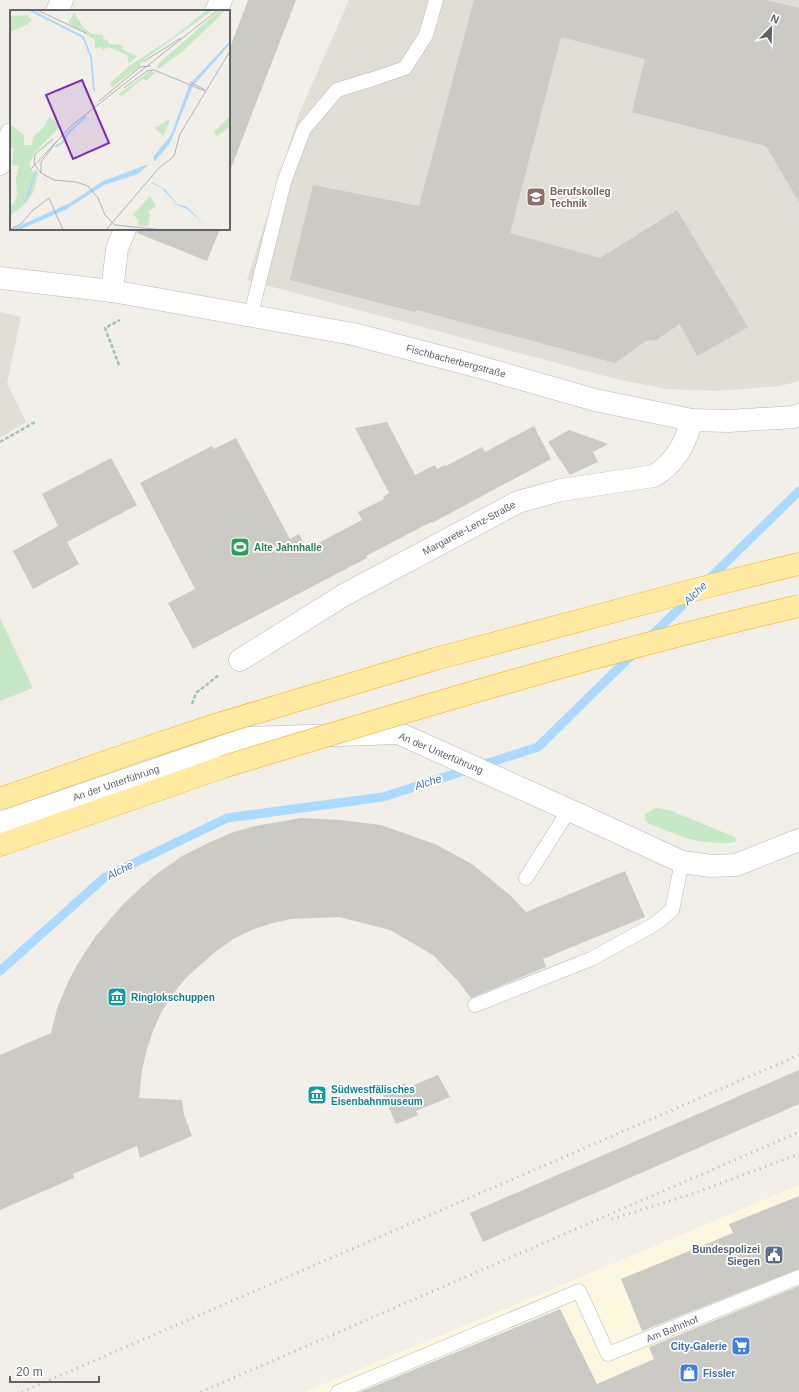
<svg xmlns="http://www.w3.org/2000/svg" width="799" height="1392" font-family="Arial,sans-serif">
<style>
.commercial{fill:#fef7e0}
.education{fill:#e1ded6}
.green{fill:#c5e8c5}
.lines{fill:none;stroke-linecap:round;stroke-linejoin:round}
.stream{stroke:#aadaff;stroke-width:9}
.building{fill:#cccac5}
.service-casing{stroke:#b5b8bc;stroke-width:15}
.minor-casing{stroke:#b5b8bc;stroke-width:23}
.tertiary-casing{stroke:#b5b8bc;stroke-width:23}
.trunk-casing{stroke:#f9ab00;stroke-width:23}
.path{stroke:#9cc7a9;stroke-width:2.5;stroke-dasharray:4 2;stroke-linecap:butt}
.service{stroke:#fff;stroke-width:14}
.minor{stroke:#fff;stroke-width:22}
.tertiary{stroke:#fff;stroke-width:22}
.trunk{stroke:#feeaa1;stroke-width:22}
.rail{stroke:#b6b7b8;stroke-width:3;stroke-dasharray:1 5;stroke-linecap:butt}
.trunk-bridge-casing{stroke:#f9ab00;stroke-width:23;stroke-linecap:butt}
.trunk-bridge{stroke:#feeaa1;stroke-width:22}
.labels{text-anchor:middle;dominant-baseline:central;stroke-width:3.5;stroke-linejoin:round;paint-order:stroke}
.education-label{font-size:10px;font-weight:bold;fill:#785e54;stroke:#fff;text-anchor:start}
.street-label{font-size:10px;fill:#5f6368;stroke:#fff}
.leisure-label{font-size:10px;font-weight:bold;fill:#27864d;stroke:#fff;text-anchor:start}
.culture-label{font-size:10px;font-weight:bold;fill:#0d838f;stroke:#fff;text-anchor:start}
.service-label{font-size:10px;font-weight:bold;fill:#4e5e75;stroke:#fff;text-anchor:end}
.shop-label{font-size:10px;font-weight:bold;fill:#366cbe;stroke:#fff;text-anchor:end}
.water-label{font-size:11px;font-style:italic;fill:#4174aa;stroke:#fff}
.inset-river{fill:none;stroke:#aadaff;stroke-width:2}
.inset-road{fill:none;stroke:#b3b3b1;stroke-width:1}
.view{fill:#7b2cbf;fill-opacity:0.15;stroke:#7b2cbf;stroke-width:2}
.inset-edge{fill:none;stroke:#5f6368;stroke-width:2}
</style>
<rect width="100%" height="100%" fill="#f1efe8"/>
<path class="commercial" d="M799 1185V1392H304L524 1301Z"/>
<path class="education" d="M349 0H799V381L780 386 717 391 666 389 616 379 247 280 299 114Z
M0 312 21 317 7 383 26 422 0 438Z"/>
<path class="green" d="M0 618 33 688 0 701Z
M656 808 669 810 735 837 737 841C733 843 728 843 722 843 695 844 672 833 648 823L645 820V814Z"/>
<g class="lines">
<path class="stream" d="M707 581 799 491
M649 638 691 597
M0 971 105 877 227 818 383 797 538 747 634 653"/>
</g>
<path class="building" d="M248 0H296L231 168H229V50Z
M474 0H766L799 8V202L766 146 632 112 645 59 561 37 510 233 600 258 677 210 748 327 697 356 680 324 656 340 646 341 615 363 417 310 415 312 290 280 313 185 419 206Z
M137 229H220L207 261 137 233Z
M387 422 415 475 435 465 437 469 445 465 446 466 482 447 485 452 534 426 551 459 432 523 431 522 366 556 367 558 193 649 168 603 195 589 140 483 212 446 214 449 236 438 290 539 299 534 307 549 362 520 358 512 384 499 383 497 389 493 355 428Z
M569 430 608 444 593 452 598 462 570 475 548 442Z
M111 458 137 505 67 542 79 564 33 589 13 551 58 526 42 494Z
M301 818 340 820 381 825 435 844 472 864 511 896 526 912 625 871 645 917 543 959 546 967 471 998 457 980 433 955 390 930 339 917 291 919 273 923 254 929 235 938 215 952 186 978 172 995 161 1013 153 1031 147 1049 142 1070 139 1098 182 1100 184 1115 192 1136 140 1158 137 1146 73 1174 74 1178 0 1210V1055L51 1033 57 1009 68 982 77 965 95 937 124 903 154 876 182 856 208 843 231 833 255 826Z
M799 1070V1104L483 1242 470 1213Z
M438 1075 450 1097 416 1111 418 1115 396 1124 382 1092 405 1083 407 1088Z
M799 1196V1269L642 1331 621 1279 733 1233 729 1224Z
M799 1286V1392H360L560 1309 597 1384 654 1359 649 1347Z"/>
<g class="lines">
<defs>
<path id="service" d="M251 314 284 182 304 129 337 90 373 79 405 68 426 35 436 0
M526 878 569 810
M475 1005 591 959 655 924 672 910 682 862
M338 1392 579 1291 608 1354 799 1277"/>
<path id="minor" d="M57 11 62 0
M216 11 221 0
M0 164 11 134
M112 291 117 249 125 229
M240 660 344 595 518 502 561 490 654 476C676 462 685 444 692 420
M0 823 248 738 398 733 578 814 682 862 711 866 736 865 799 840"/>
<path id="tertiary" d="M0 278 112 291 353 334 476 366 595 400 692 420 728 421 794 417 799 415"/>
<path id="trunk" d="M778 569 799 564
M0 845 223 767"/>
</defs>
<use href="#service" class="service-casing"/>
<use href="#minor" class="minor-casing"/>
<use href="#tertiary" class="tertiary-casing"/>
<use href="#trunk" class="trunk-casing"/>
<path class="path" d="M119 365 105 328 120 320
M0 442 35 422
M192 704 196 693 219 675"/>
<use href="#service" class="service"/>
<use href="#minor" class="minor"/>
<use href="#tertiary" class="tertiary"/>
<use href="#trunk" class="trunk"/>
<path class="rail" d="M612 1219 695 1193 799 1154
M22 1392 799 1055
M201 1392 799 1132"/>
<defs>
<path id="trunk-bridge" d="M223 767C414 709 605 651 799 606
M0 799 134 752 218 724 435 659 713 585 778 569"/>
</defs>
<use href="#trunk-bridge" class="trunk-bridge-casing"/>
<use href="#trunk-bridge" class="trunk-bridge"/>
</g>
<defs>
<symbol id="school-square" viewBox="-11 -11 22 22"><rect x="-9" y="-9" width="18" height="18" rx="4" fill="#8d6e63" stroke="#fff"/><path d="M0-5L7-2L0 1L-7-2ZM-4 1L0 2.5L4 1V4Q0 6-4 4Z" fill="#fff"/></symbol>
<symbol id="stadium-square" viewBox="-11 -11 22 22"><rect x="-9" y="-9" width="18" height="18" rx="4" fill="#2e9e5b" stroke="#fff"/><path d="M0-5a6.5 5 0 1 0 0 10a6.5 5 0 1 0 0-10ZM-3.5-1.8h7v3.6h-7Z" fill="#fff"/></symbol>
<symbol id="museum-square" viewBox="-11 -11 22 22"><rect x="-9" y="-9" width="18" height="18" rx="4" fill="#0f9aa8" stroke="#fff"/><path d="M0-6L6-3V-2H-6V-3ZM-5-1h2V3h-2ZM-1-1h2V3h-2ZM3-1h2V3H3ZM-6 4H6V6H-6Z" fill="#fff"/></symbol>
<symbol id="civic-square" viewBox="-11 -11 22 22"><rect x="-9" y="-9" width="18" height="18" rx="4" fill="#5c6f8a" stroke="#fff"/><path d="M-.6-6.5H3V-4.5H.6V-3L4-1V1h2V6H-6V1h2V-1L-.6-3ZM-1.2 2.5V6h2.4V2.5Z" fill="#fff"/></symbol>
<symbol id="supermarket-square" viewBox="-11 -11 22 22"><rect x="-9" y="-9" width="18" height="18" rx="4" fill="#3f7fe0" stroke="#fff"/><path d="M-6-5.5h2.5l.6 2H6L4.5 2H-2.5L-4.4-4H-6ZM-1.5 3.2a1.3 1.3 0 1 0 .1 0ZM3 3.2a1.3 1.3 0 1 0 .1 0Z" fill="#fff"/></symbol>
<symbol id="shop-square" viewBox="-11 -11 22 22"><rect x="-9" y="-9" width="18" height="18" rx="4" fill="#3f7fe0" stroke="#fff"/><path d="M-5-2.5h2.3a2.7 3.5 0 0 1 5.4 0H5L5.5 6h-11ZM-1.5-2.5h3a1.5 2.3 0 0 0-3 0Z" fill="#fff"/></symbol>
</defs>
<g fill-rule="evenodd">
<use href="#school-square" x="525" y="186" width="22" height="22"/>
<use href="#stadium-square" x="229" y="536" width="22" height="22"/>
<use href="#museum-square" x="106" y="986" width="22" height="22"/>
<use href="#museum-square" x="306" y="1084" width="22" height="22"/>
<use href="#civic-square" x="763" y="1244" width="22" height="22"/>
<use href="#supermarket-square" x="730" y="1335" width="22" height="22"/>
<use href="#shop-square" x="678" y="1362" width="22" height="22"/>
</g>
<g class="labels">
<g class="education-label">
<text x="550" y="191">Berufskolleg<tspan x="550" dy="12">Technik</tspan></text>
</g>
<g class="street-label">
<text transform="translate(456 361) rotate(15)">Fischbacherbergstraße</text>
<text transform="translate(469 528) rotate(-28)">Margarete-Lenz-Straße</text>
<text transform="translate(441 753) rotate(23)">An der Unterführung</text>
<text transform="translate(116 783) rotate(-19)">An der Unterführung</text>
<text transform="translate(672 1329) rotate(-22)">Am Bahnhof</text>
</g>
<g class="leisure-label">
<text x="254" y="547">Alte Jahnhalle</text>
</g>
<g class="culture-label">
<text x="131" y="997">Ringlokschuppen</text>
<text x="331" y="1089">Südwestfälisches<tspan x="331" dy="12">Eisenbahnmuseum</tspan></text>
</g>
<g class="service-label">
<text x="760" y="1249">Bundespolizei<tspan x="760" dy="12">Siegen</tspan></text>
</g>
<g class="shop-label">
<text x="727" y="1346">City-Galerie</text>
<text x="703" y="1373" text-anchor="start">Fissler</text>
</g>
<g class="water-label">
<text transform="translate(695 593) rotate(-44)">Alche</text>
<text transform="translate(428 782) rotate(-18)">Alche</text>
<text transform="translate(120 870) rotate(-27)">Alche</text>
</g>
</g>
<g transform="translate(10 10)">
<rect width="220" height="220" fill="#f1efe8"/>
<path d="M197 0H203L132 51 129 57 102 77 100 73 122 54 162 28ZM210 0H216L173 41 148 59V54ZM64 3 74 18 82 24 93 25V29L98 30 99 34 112 35 113 40 127 46 119 54 117 45 99 37 92 40 91 37 85 38V30L58 13ZM19 5 18 8 22 9 18 14 0 22V6ZM140 61 145 63 137 70 132 69 112 86 109 84ZM220 106V117L207 126 204 122ZM39 107 51 116 25 142 19 155 23 162 28 163 24 181 14 195 0 206V195L4 193 7 185 6 169 9 156 2 155 4 139 0 137V114L14 125V135H22L23 127 33 118ZM158 110 160 111 153 126 145 118ZM140 186 146 196 138 202 140 205 138 216H128L129 210 123 205Z" fill="#c5e8c5"/>
<path d="M220 31V34L183 76 160 133 145 151 143 147 161 125 179 75ZM139 154 128 164 94 175 55 200 9 220H0L60 193 93 171ZM142 172 155 179 167 194 177 197 196 216 177 199 167 195 152 178 141 173Z" fill="#aadaff"/>
<path class="inset-river" d="M20 0 73 27 81 47 84 81M45 137 53 132 58 123 76 106M16 191 26 160"/>
<path class="inset-road" d="M27 0 76 23M133 52 171 28M144 60 195 81M180 72 195 80M114 78 137 61 144 60M89 91 130 57 141 56M21 159 61 116 208 0M31 163 44 170 66 172 78 176 88 188 95 205 105 215 153 220M31 163V152L48 130M31 163 24 154 25 144 43 129M0 219 11 214 22 201 39 188 53 220M96 220 149 158 164 146 170 124 220 41"/>
<path class="view" d="M72 70 99 133 63 149 36 85Z"/>
<rect width="220" height="220" class="inset-edge"/>
</g>
<g transform="translate(771 28) rotate(23)" stroke="#ffffff" stroke-width="3" paint-order="stroke">
<path d="M0-3L7 15L0 10L-7 15Z" fill="#5f6368"/>
<text y="-6" font-size="11" font-weight="bold" text-anchor="middle" fill="#5f6368">N</text>
</g>
<path d="M10 1376v6h89v-6" fill="none" stroke="#5f6368" stroke-width="2"/>
<text x="16" y="1376" font-size="12" fill="#5f6368" stroke="#ffffff" stroke-width="3" paint-order="stroke">20 m</text>
</svg>
